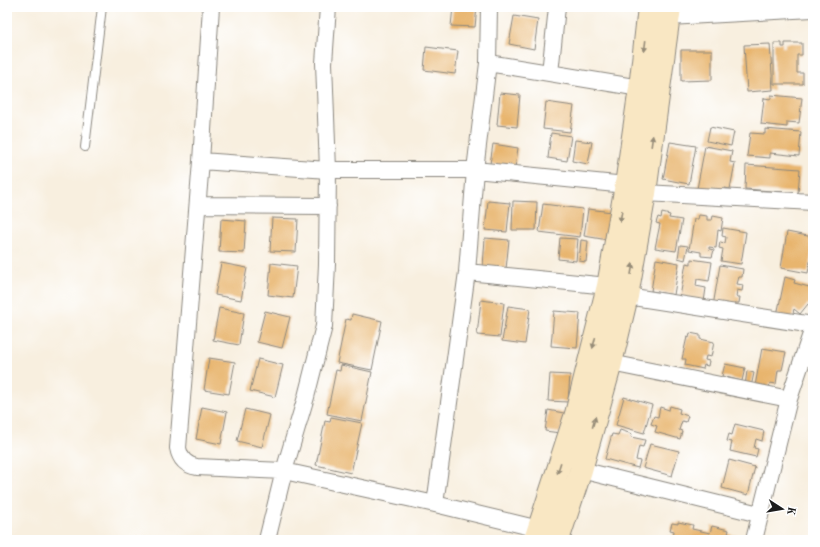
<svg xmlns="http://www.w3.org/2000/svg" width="820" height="547" font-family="'Old Standard TT',serif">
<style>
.building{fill:#e8b56e}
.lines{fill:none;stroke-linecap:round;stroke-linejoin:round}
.lane-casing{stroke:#8a867e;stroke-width:10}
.street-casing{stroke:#8a867e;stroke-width:18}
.secondary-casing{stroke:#8a867e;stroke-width:24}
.lane{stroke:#fff;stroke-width:8}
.street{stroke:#fff;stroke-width:16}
.secondary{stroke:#f9e7c3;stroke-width:22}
.oneway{fill:#968c78}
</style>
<rect width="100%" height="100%" fill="#fff"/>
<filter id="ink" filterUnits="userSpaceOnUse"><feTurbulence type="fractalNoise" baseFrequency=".025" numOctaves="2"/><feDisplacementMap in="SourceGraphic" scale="8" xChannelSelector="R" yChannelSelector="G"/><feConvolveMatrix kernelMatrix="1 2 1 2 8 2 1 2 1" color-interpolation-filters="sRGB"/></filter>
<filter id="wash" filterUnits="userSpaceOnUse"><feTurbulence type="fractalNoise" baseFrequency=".012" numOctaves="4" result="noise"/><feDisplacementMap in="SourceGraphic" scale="16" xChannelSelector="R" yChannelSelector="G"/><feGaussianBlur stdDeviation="0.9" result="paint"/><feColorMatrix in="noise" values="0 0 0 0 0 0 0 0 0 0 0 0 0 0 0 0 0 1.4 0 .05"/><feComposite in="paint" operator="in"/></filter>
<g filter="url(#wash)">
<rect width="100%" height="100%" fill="#f8efdf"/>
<g id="blocks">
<path class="building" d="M453 7H477L475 27 451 26Z
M514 16 538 20 534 49 509 44Z
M774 43H782V47H785V43H802V55H797V73H803V84H774Z
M770 44 773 90 747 92 744 45Z
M426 47 458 51 455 74 424 70Z
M681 50H712V80L681 81Z
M500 93 520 95 517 127 497 125Z
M771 95 802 98 799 123 787 122V127L761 124 764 98 771 99Z
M546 102 574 106 570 132 543 129Z
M710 127 734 132 731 146 707 141Z
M765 129 801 132 799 156 770 153V158L747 156 750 133 765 134Z
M551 133 571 136 567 161 548 158Z
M575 140 592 142 588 164 572 161Z
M670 142 696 146 689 184 663 179Z
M493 144 518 148 515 168 490 164Z
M705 146 732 151 730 162 735 163 730 189 725 188 724 194 697 189Z
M746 165 800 169 798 193 745 189Z
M488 201 510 203 507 232 485 230Z
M513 201 537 202 536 230H512Z
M543 204 583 209 580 237 539 232Z
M588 209 612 212 608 240 584 236Z
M662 213 670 215 669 218 682 220 676 251 655 248 660 224 656 223 658 217 661 218Z
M699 215 707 216V220H712L713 216 723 218 721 231 718 230 716 248 709 247V249L714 250 712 257 701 256V252L689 250 694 219H698Z
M272 218 298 219 296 252 270 251Z
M221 219 246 221 244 253 219 252Z
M723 228 746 232 741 264 721 261 723 249 719 248 720 242 725 243 726 237 722 236Z
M787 232 813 237V246L808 273 781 268Z
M485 238 509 240 506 269 483 267Z
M560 238 578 239 576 261 558 259Z
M581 240 588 241 586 262 579 261Z
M680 245 688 246 685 260 678 258Z
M656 259 679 263 674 295 651 291Z
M691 259 712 262 709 281 697 279 696 286 706 288 704 302 680 297 686 263 691 264Z
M221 263 247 268 241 300 215 295Z
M271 263 297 266 293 298 268 295Z
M720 265 743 269 742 277H739L737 284 743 285 742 291 737 290 736 297H740L739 303H735L734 310 713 306Z
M785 277 795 280 794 283 813 288V306L808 304 800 314 794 309 792 318 777 315Z
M481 300 504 303 500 337 477 335Z
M508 306 530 309 525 344 502 341Z
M219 308 244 313 239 345 213 340Z
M265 311 290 317 282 348 257 342Z
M554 311 580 313 577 348 551 346Z
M352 314 382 321 372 370 337 363 346 319 351 320Z
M690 333 700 335V339L714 342 711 357 706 356 705 360 709 361 708 366 704 365 703 369 685 365 686 359H682L687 337 689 338Z
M762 348 786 352 782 370H778L776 384 770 383 769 389 755 386Z
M209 358 235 362 229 394 204 390Z
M258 359 283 365 275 397 250 391Z
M725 364 745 368 742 381 722 376Z
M341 365 372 372 362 421 327 414 336 370 340 371Z
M747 371 754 373 751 387 745 386Z
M550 374 570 375 568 402 548 401Z
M624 397 652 405 644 433 616 425Z
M670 406 680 409 679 413 688 416 686 422 682 421 679 430 682 431 680 439 655 432 657 426 651 424 654 416 658 417 660 407 669 410Z
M202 407 227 412 221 444 196 439Z
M245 409 270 415 262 447 237 441Z
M548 410 569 414 560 433 545 431Z
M331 417 362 423 351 473 316 465 325 421 330 422Z
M735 424 764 431 762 441 756 439 754 448 758 449 756 457 730 451 732 442 727 441 729 434 732 435Z
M620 430 632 434 631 437 645 440 643 447 639 446 636 460 640 461 638 468 605 459 612 434 618 435Z
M650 444 679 451 672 476 643 468Z
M729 460 755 467 748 495 722 488Z
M678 522 693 525 692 529 710 533 712 526 729 530 728 534 738 536 737 540H667L668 536 673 537 674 531 670 530 672 523 678 524Z"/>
</g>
</g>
<g filter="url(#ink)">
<use href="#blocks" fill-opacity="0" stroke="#8a867e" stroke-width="1"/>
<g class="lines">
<defs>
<path id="lane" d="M85 147 102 7"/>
<path id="street" d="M211 7 201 161 328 170H475L626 185
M669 17 813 9
M488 63 640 88
M550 73 557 7
M201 161 178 448C180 459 186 465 197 467L284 471 435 504 539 529
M645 193 813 202
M198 205 328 206
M467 272 608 286
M627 296 813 325
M611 363 789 399 813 328
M581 470 759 514
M435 504 467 272 475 170 488 63 489 7
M267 540 284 471 306 397 324 326 327 264 328 170 324 63 328 7
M754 540 789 399"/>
<path id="secondary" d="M535 540 576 414 608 286 626 185 640 88 649 7
M558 540 581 470 611 363 627 296 645 193 670 7"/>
</defs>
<use href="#lane" class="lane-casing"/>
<use href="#street" class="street-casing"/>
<use href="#secondary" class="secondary-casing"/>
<use href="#lane" class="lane"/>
<use href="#street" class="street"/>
<use href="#secondary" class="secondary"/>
</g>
<defs><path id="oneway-solid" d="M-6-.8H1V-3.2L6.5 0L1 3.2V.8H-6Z"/></defs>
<g class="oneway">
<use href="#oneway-solid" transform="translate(645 46) rotate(97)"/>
<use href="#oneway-solid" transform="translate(652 141) rotate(-82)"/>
<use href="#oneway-solid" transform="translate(621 216) rotate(100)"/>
<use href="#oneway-solid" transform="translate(632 269) rotate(-80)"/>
<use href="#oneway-solid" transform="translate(594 343) rotate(104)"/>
<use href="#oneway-solid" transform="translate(594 422) rotate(-74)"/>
<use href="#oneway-solid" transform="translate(559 468) rotate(108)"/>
</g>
</g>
<rect width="820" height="547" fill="none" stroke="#fff" stroke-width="24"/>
<g transform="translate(782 509) rotate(102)" stroke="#ffffff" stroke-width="3" paint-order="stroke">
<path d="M0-3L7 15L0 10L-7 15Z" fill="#1c1c1c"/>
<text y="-6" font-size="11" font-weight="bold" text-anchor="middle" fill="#1c1c1c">K</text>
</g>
</svg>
